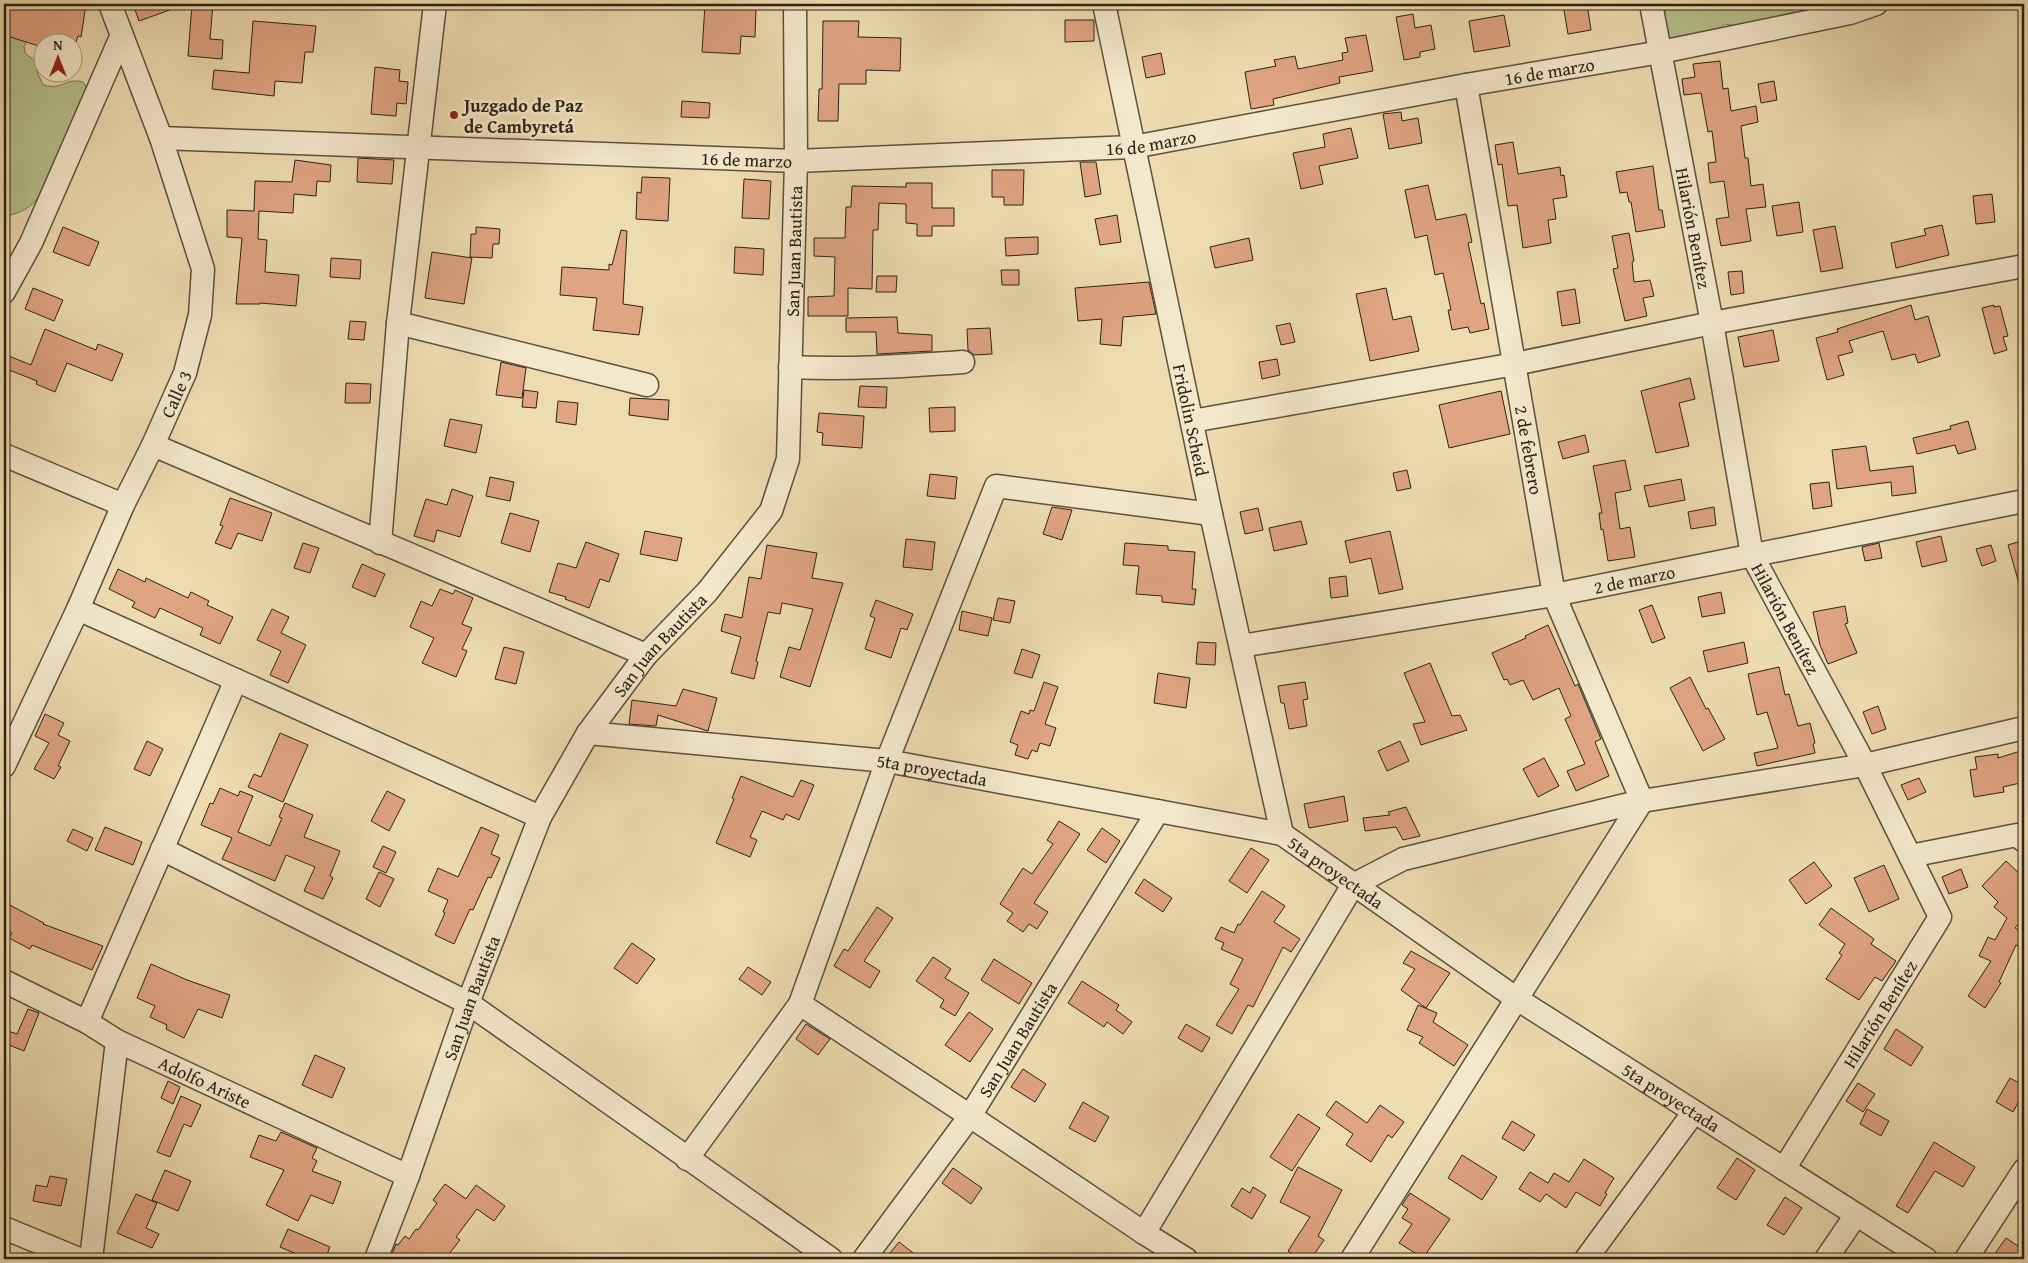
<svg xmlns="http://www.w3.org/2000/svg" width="2028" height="1263" font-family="'Gentium Book Plus',serif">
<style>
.green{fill:#b6c18d;stroke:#727251}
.building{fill:#dfa482;stroke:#2d2215}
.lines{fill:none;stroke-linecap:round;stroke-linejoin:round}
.minor-casing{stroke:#5d503c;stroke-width:25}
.minor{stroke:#f4e8cc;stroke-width:22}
.poi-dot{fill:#8f2418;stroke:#f4e8cc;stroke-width:2}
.labels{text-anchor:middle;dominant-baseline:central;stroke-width:5;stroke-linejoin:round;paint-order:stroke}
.street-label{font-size:18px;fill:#2d2215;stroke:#f4e8cc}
.poi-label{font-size:18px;font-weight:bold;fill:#2d2215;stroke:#f4e8cc;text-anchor:start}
</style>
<rect width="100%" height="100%" fill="#eedcb1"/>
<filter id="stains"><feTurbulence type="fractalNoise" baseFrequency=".004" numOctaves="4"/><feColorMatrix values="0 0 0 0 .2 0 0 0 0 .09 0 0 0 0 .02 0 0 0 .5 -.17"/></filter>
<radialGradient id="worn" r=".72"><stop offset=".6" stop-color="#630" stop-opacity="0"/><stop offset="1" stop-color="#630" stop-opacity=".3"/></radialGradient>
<path class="green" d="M1665 4H1793L1794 14 1735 26 1725 24 1716 31 1666 42 1660 19 1665 13Z
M20 25 28 40 24 46 25 53 35 61 38 74 43 85C47 86 54 87 57 86 67 83 71 79 83 82L87 88 43 191C31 209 24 211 4 217V34Z"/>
<path class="building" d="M4 4H86L81 37 78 36 76 42H42V47L4 35Z
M133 4H180L181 6 139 21Z
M192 4H213L210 39 223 40 222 59 188 56Z
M705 4H744V8H756L755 37 741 36 740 54 702 52Z
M1563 4H1587L1591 30 1568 34Z
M1413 14 1415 28 1431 25 1435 49 1420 52V57L1404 60 1396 17Z
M1504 15 1510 46 1474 52 1469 21Z
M1065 20H1094V41L1065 42Z
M253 21 316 26 313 52H305L302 83 275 81 274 96 212 89 214 70 249 73Z
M823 21H859L858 37 901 38 900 71 866 70V84H839L838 121H818L819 89H822Z
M1366 35 1373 71 1339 77 1340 83 1273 99 1274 105 1251 109 1245 72 1276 66 1274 60 1295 56 1298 69 1343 60 1342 53 1348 52 1345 38Z
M1161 53 1165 74 1146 78 1142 57Z
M1720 61 1723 89 1728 88 1731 111 1756 106 1758 122 1741 126 1745 158H1748L1751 186 1763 184 1766 207 1746 209 1751 241 1721 246 1716 219 1729 217 1724 181 1710 183 1708 163 1716 162 1712 131 1708 132 1701 93 1684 95 1682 79 1695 77 1693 64Z
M375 67 400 70 399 81 408 82 406 104 397 103 396 116 371 114Z
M1774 81 1777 100 1761 103 1758 84Z
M682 101 710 103 709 118 681 117Z
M1401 112 1402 121 1418 118 1422 143 1389 149 1383 114Z
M1351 128 1358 158 1319 166 1323 184 1301 189 1293 153 1325 147 1323 134Z
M1513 142 1518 174 1560 167 1561 176 1564 175 1567 197 1553 199 1556 219 1548 220 1551 243 1523 248 1517 205 1508 206 1502 164 1498 165 1495 145Z
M358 158 394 160 392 184 357 182Z
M295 160 331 165 330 182 317 181 316 196 294 194 293 213 259 211 258 239 267 240 265 272 299 275 296 306 260 303V304H236L242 238 227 237V210L254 211 255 181 292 182Z
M1080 162H1096L1101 194 1085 197Z
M1653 166 1659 210H1662L1665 227 1636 232 1631 202H1629L1627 192 1620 193 1616 172Z
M992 170H1024L1023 205H1004V197H992Z
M642 177 670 178 668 221 636 219 637 192 641 193Z
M744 179 771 181 769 219 742 218Z
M906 183H932V208H954V226H932V236H917V224L906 223V204L879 203 878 230H873L872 289 848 288V316H808V297L834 296 835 257 814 256V238H845L846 207H851L852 186 906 187Z
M1428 185 1436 220 1466 214 1472 242 1468 243 1481 304 1484 303 1489 329 1470 333 1468 327 1452 330 1448 310H1451L1443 273 1435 275 1427 235 1415 238 1405 190Z
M1992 194 1995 222 1976 224 1973 196Z
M1799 202 1803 232 1777 236 1772 206Z
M1117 215 1121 242 1100 245 1095 219Z
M1942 225 1949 255 1896 268 1891 243 1926 235 1924 229Z
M1835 226 1843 268 1821 272 1813 230Z
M63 227 99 242 89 266 53 252Z
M476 227 500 229 499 244H493L492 258 470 257 471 234H476Z
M621 230 627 231 623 304 643 307 639 335 593 330 597 298 560 295 562 267 609 270V264L612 265Z
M1629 233 1634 261 1632 262 1634 282 1650 280 1654 296 1643 298 1647 316 1625 321 1613 269 1618 268 1612 236Z
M1038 237V254L1006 256 1005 238Z
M1249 238 1253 260 1215 268 1210 247Z
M735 247 764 249 763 275 734 273Z
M432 252 472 258 464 304 425 298Z
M331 258 361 260 360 279 330 277Z
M1001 270H1019V285H1002Z
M1742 271 1744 293 1731 295 1728 272Z
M877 276H897L896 292H876Z
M1149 282 1156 314 1123 317 1121 346 1100 344 1102 319 1078 321 1075 288Z
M33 288 63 300 54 321 25 309Z
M1386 288 1393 320 1411 316 1419 351 1370 361 1356 294Z
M1575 289 1580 323 1562 326 1557 292Z
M1911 305 1915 320 1928 316 1940 356 1918 363 1915 354 1892 360 1883 331 1849 341 1853 352 1838 356 1844 375 1827 380 1816 338 1838 332 1837 329Z
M1994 305V307L2000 306 2008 336 2003 337 2007 350 1994 354 1982 308Z
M897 317 898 333 932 335V351L877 354 876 332H846V318Z
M350 321 366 322 364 340 348 339Z
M1290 323 1295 342 1281 345 1276 326Z
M990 328 992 354 974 355 968 350 967 329Z
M45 329 96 350 98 344 123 354 112 381 67 363 55 392 36 384 37 381 4 368V354L31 365Z
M1773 330 1779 361 1744 367 1738 337Z
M1277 359 1280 375 1262 379 1259 362Z
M501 362 526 368 522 398 496 395Z
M1690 378 1695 399 1679 403 1689 446 1656 453 1641 391Z
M346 383 371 384 370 403H345Z
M860 386 887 387 886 408 858 407Z
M524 390 538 392 536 408 522 407Z
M1501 391 1510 434 1449 448 1439 405Z
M630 398 669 400 668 420 629 415Z
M558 401 578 403 576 425 556 422Z
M955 407V431L930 432 929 408Z
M819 413 864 416 862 448 822 445 823 433 817 432Z
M450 419 482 425 476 453 444 446Z
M1968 421 1976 449 1958 454 1955 445 1917 454 1913 438 1951 429 1950 426Z
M1585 435 1589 452 1563 459 1558 442Z
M1866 446 1870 471 1913 466 1916 493 1892 496 1891 482 1837 489 1832 450Z
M1625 460 1631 490 1615 493 1620 529 1630 527 1635 557 1608 561 1603 529 1601 530 1599 513H1602L1593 466Z
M1407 470 1411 488 1397 491 1393 473Z
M930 474 957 477 955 499 927 496Z
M490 477 514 482 510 501 486 496Z
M1681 479 1685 500 1649 507 1644 486Z
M1829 482 1832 506 1813 509 1810 484Z
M452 489 473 496 460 537 437 530 434 542 414 536 426 499 447 505Z
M230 498 272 513 262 541 238 533 231 549 215 543 223 526 220 525Z
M1052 507 1072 510 1062 540 1043 534Z
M1714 507 1716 525 1691 529 1688 512Z
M1258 508 1263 530 1245 534 1240 512Z
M510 513 539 521 530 552 501 543Z
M1301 521 1307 544 1274 551 1269 528Z
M645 531 682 538 677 561 640 554Z
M1390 531 1403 589 1379 594 1371 558 1350 563 1345 541Z
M1941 536 1947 561 1922 567 1916 542Z
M906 539 935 542 932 570 903 567Z
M2024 540V587H2020L2008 545Z
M586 542 619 554 609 582 600 579 589 608 565 599 566 597 549 592 558 563 576 568Z
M303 543 319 548 310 573 294 568Z
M1125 543 1168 546V550L1195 552 1192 589H1196L1194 605 1162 602V596L1136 594 1139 566 1123 565Z
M1879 543 1882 558 1865 561 1862 547Z
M767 545 817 553 812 578 843 583 810 687 780 677 789 647 800 650 813 609 782 603 780 614 768 612 756 661 758 662 754 679 731 673 741 637 721 631 725 614 742 618 749 577 761 579Z
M1991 545 1996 561 1982 566 1976 549Z
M362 564 385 574 375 597 352 587Z
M118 569 145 582 146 578 188 598 191 592 209 601 207 605 233 617 220 644 200 635 203 628 160 608 155 618 132 607 135 602 109 589Z
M1346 576 1348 596 1331 598 1329 578Z
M440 589 453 594 455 590 473 598 462 624 472 628 462 649 467 651 456 677 422 663 434 638 410 627 421 601 432 606Z
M1721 592 1725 613 1702 617 1698 597Z
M998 598 1015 601 1010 623 993 620Z
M876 600 913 614 907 630 901 628 891 658 865 649 875 618 870 616Z
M1652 605 1665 638 1652 643 1639 610Z
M1845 606 1848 623 1845 624 1857 653 1828 664 1820 645 1813 612Z
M272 609 289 617 281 633 306 645 288 683 270 675 281 651 257 640Z
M962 611 992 618 988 636 959 630Z
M1548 625 1575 686 1578 684 1601 739 1595 742 1609 776 1576 791 1567 771 1585 764 1565 719 1571 716 1559 688 1533 700 1523 680 1510 685 1507 679 1504 680 1492 653 1526 638 1525 636Z
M1198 642 1216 643 1215 665 1196 664Z
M1744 642 1748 663 1708 672 1703 651Z
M504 647 524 652 516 684 495 679Z
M1022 649 1040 655 1032 678 1014 673Z
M1430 663 1452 716 1460 715 1467 730 1421 745 1413 724 1425 722 1404 673Z
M1779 667 1785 695 1789 694 1798 726 1810 723 1815 743 1813 744 1815 753 1757 766 1754 753 1778 748 1767 712 1757 715 1748 674Z
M1158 673 1190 678 1186 708 1154 703Z
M1690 677 1706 709 1708 708 1725 739 1703 751 1670 688Z
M1044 682 1058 687 1045 724 1056 728 1050 746 1040 743 1037 752 1032 750 1028 759 1015 755 1018 745 1010 742 1021 711 1029 714 1030 710 1034 711Z
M1305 682 1308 699 1303 700 1307 726 1289 729 1284 703H1281L1278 686Z
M683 689 717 698 708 731 658 715 656 726 629 724 632 700 676 706Z
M1878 706 1886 729 1872 734 1863 712Z
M45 714 64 723 58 735 70 741 58 766 61 767 54 779 34 769 49 743 35 736Z
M280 733 308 745 283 802 248 787 254 774 261 777Z
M147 741 163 749 150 776 134 769Z
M1400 741 1409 761 1387 771 1378 751Z
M2024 750V782L2003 787 2004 792 1974 797 1970 770 1977 769 1975 757 1998 754V758Z
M1544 758 1559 786 1538 797 1523 769Z
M741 776 793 797 801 780 814 785 799 820 786 814 783 820 762 811 750 837 757 840 750 857 716 843 734 799 732 798Z
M1919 778 1926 792 1908 800 1901 785Z
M220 788 238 796 240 791 253 796 238 832 270 846 282 818 279 817 285 803 313 815 304 837 340 851 330 876 333 878 323 899 304 891 315 867 286 855 275 881 222 859 232 838 201 825 210 803 213 804Z
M387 791 405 800 389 831 371 821Z
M1344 796 1348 821 1309 828 1304 804Z
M1406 807 1420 836 1403 840 1396 827 1365 831 1363 818 1390 815 1388 812Z
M1059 821 1080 834 1034 903 1048 912 1037 929 1029 924 1023 932 1007 921 1013 913 1000 904 1023 868 1032 874 1053 844 1047 840Z
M105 827 142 842 133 865 95 850Z
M481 827 499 835 491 854 500 858 491 878 488 877 473 910 470 909 454 944 435 935 445 913 443 912 448 900 428 891 438 868 458 877Z
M1102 828 1120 841 1106 863 1087 850Z
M73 829 93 838 87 851 67 841Z
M383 846 396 852 386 873 373 867Z
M1251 848 1269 860 1247 893 1229 881Z
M2006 861 2024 878V917L2015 928 2024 933 2018 946 2016 945 1999 982 2001 983 1985 1008 1968 996 1991 961 1979 956 1988 937 1995 940 2007 918 1994 907 1998 902 1982 886Z
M1814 862 1832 886 1806 904 1789 880Z
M1884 865 1899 899 1869 912 1854 878Z
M1961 869 1968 887 1949 894 1942 877Z
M379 872 394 879 380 907 366 899Z
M1144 879 1172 898 1163 912 1135 893Z
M1262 891 1285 906 1274 922 1300 939 1291 952 1283 947 1253 1007 1248 1005 1232 1034 1216 1025 1239 989 1230 984 1243 959 1221 949 1224 943 1215 939 1221 927 1234 933 1238 924 1240 925Z
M4 902 44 923 43 924 103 946 92 970 32 945 30 949 9 938 12 933 4 930Z
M877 907 893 918 864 961 880 971 870 988 834 966 844 949 848 951Z
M1831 908 1874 939 1871 944 1896 961 1882 981 1875 977 1859 1000 1826 979 1842 955 1839 953 1845 944 1819 925Z
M632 943 655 959 637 984 614 968Z
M1411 951 1450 973 1426 1008 1401 990 1415 969 1403 963Z
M933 957 951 969 945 978 969 993 955 1016 940 1007 944 1000 916 981Z
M994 959 1032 983 1019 1004 981 980Z
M151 964 187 980 230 995 222 1018 198 1009 184 1038 166 1029 167 1025 150 1017 155 1006 137 998Z
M748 967 771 982 762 995 739 979Z
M1082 981 1119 1005 1116 1010 1132 1022 1123 1034 1107 1022 1104 1027 1068 1003Z
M1418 1005 1437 1013 1433 1022 1468 1045 1454 1066 1419 1043 1423 1037 1407 1030Z
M28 1009 39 1013 24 1051 4 1043V1041L8 1031 17 1034Z
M969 1012 993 1029 970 1062 945 1045Z
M806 1024 830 1039 818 1055 796 1039Z
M1186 1024 1210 1038 1202 1052 1178 1038Z
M1896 1029 1923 1047 1911 1066 1884 1049Z
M315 1055 345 1068 332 1098 302 1085Z
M1023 1069 1046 1084 1035 1102 1011 1087Z
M2010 1078 2024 1086V1092L2013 1112 1996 1102Z
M168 1081 180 1087 173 1104 161 1098Z
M1858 1083 1875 1094 1863 1112 1846 1101Z
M181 1096 201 1105 191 1127 184 1124 170 1157 157 1152Z
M1336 1101 1367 1123 1380 1105 1404 1122 1392 1138 1388 1135 1371 1162 1346 1145 1353 1134 1326 1115Z
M1083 1102 1109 1117 1095 1142 1069 1128Z
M1867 1109 1889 1121 1881 1136 1860 1124Z
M1298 1114 1320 1128 1292 1171 1270 1157Z
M1512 1121 1535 1135 1524 1151 1502 1138Z
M281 1132 317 1148 312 1158 317 1161 312 1171 341 1182 333 1204 311 1195 298 1221 266 1205 284 1170 250 1157 259 1135 276 1141Z
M1934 1142 1975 1167 1963 1187 1935 1171 1908 1213 1896 1206Z
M1462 1155 1497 1177 1482 1200 1448 1178Z
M1737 1158 1755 1170 1736 1200 1717 1188Z
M1584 1159 1614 1178 1605 1193 1607 1194 1600 1206 1576 1192 1566 1208 1546 1194 1540 1202 1519 1189 1530 1172 1548 1183 1554 1173 1569 1182Z
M1298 1167 1342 1190 1318 1236 1324 1240 1311 1259H1300L1288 1251 1310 1217 1280 1202Z
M953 1168 982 1188 971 1204 942 1183Z
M165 1170 191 1181 178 1211 152 1200Z
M50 1176 67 1179 61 1206 33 1201 36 1185 47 1187Z
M445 1184 466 1199 476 1185 505 1206 494 1221 477 1209 456 1237 460 1240 445 1259H390L396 1244 398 1245 405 1236 409 1239 416 1229 418 1230 437 1203 433 1200Z
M1253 1187 1266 1195 1252 1219 1231 1206 1242 1188 1250 1193Z
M1410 1193 1450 1219 1423 1258 1399 1243 1412 1224 1402 1218 1408 1209 1402 1205Z
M136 1194 157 1203 146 1228 159 1234 152 1248 117 1233Z
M1785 1197 1802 1208 1784 1235 1767 1225Z
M288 1229 330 1247 325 1259H298L299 1255 280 1247Z
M2006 1238 2024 1250V1259H1991Z
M899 1242 921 1259H885Z"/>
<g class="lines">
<defs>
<g id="minor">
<path id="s1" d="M1104 4 1211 514 1282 834"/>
<path id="s2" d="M1651 4 1712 323 1752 555 1865 765 1940 917 1784 1169"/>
<path id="s3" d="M161 138 796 161 1133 147 1466 85 1661 52 1850 13 1876 4"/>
<path d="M4 292 31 243 121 37"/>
<path d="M398 323 647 385"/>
<path d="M790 367C848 370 906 366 963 362"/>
<path d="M1192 421 1515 364 1712 323 2024 266"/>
<path d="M153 445 646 655"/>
<path d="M4 455 123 505"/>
<path d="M380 543 398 323 435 4"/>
<path d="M78 609 540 817"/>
<path id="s4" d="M1241 646 1554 595 2024 501"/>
<path id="s5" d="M588 733 887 761 1282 834 1517 999 1926 1259"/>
<path id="s6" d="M4 766 78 609 123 505 153 445 185 373 200 315 203 269 161 138 110 4"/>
<path d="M162 849 468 1003 831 1259"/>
<path d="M1910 856 2017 835 2024 841"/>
<path id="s7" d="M4 981 87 1022 117 1041 408 1176"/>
<path d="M800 1004 970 1116 1144 1233 1186 1259"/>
<path d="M87 1022 236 680"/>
<path d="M687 1159 800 1004 887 761 996 486 1211 514"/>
<path d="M4 1228 79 1259"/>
<path d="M1144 1233 1353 885 1403 859 1642 801 1865 765 2024 728"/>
<path d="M91 1259 117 1041"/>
<path id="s8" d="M376 1259 408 1176 468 1003 540 817 588 733 646 655 707 592 771 511 788 459 796 161 795 4"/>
<path id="s9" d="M864 1259 970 1116 1158 811"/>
<path d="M1352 1259 1642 801 1554 595 1466 85"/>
<path d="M1586 1259 1694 1112"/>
<path d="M1826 1259 1856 1215"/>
<path d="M1966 1259 2024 1170"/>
</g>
</defs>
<use href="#minor" class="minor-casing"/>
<use href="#minor" class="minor"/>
</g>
<circle class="poi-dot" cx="454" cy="115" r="5"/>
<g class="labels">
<g class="street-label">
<text stroke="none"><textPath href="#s3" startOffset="1396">16 de marzo</textPath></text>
<text stroke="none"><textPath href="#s3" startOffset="991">16 de marzo</textPath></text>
<text stroke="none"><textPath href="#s3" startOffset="586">16 de marzo</textPath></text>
<text stroke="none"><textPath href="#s2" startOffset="228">Hilarión Benítez</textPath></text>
<text stroke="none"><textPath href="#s8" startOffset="1119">San Juan Bautista</textPath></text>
<text stroke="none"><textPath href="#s6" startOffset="410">Calle 3</textPath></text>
<text stroke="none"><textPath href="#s1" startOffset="425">Fridolin Scheid</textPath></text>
<text transform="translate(1529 450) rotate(80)">2 de febrero</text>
<text stroke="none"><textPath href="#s4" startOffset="399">2 de marzo</textPath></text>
<text stroke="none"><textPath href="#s2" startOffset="632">Hilarión Benítez</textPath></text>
<text stroke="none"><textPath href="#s8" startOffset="682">San Juan Bautista</textPath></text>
<text stroke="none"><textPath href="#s5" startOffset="346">5ta proyectada</textPath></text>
<text stroke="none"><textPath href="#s5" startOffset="768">5ta proyectada</textPath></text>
<text stroke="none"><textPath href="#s8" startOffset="278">San Juan Bautista</textPath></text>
<text transform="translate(1880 1014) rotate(-58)">Hilarión Benítez</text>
<text stroke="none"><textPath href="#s9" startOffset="268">San Juan Bautista</textPath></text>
<text stroke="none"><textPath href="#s7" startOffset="225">Adolfo Ariste</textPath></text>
<text stroke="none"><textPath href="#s5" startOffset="1172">5ta proyectada</textPath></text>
</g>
<g class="poi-label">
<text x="464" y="105">Juzgado de Paz<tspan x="464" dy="21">de Cambyretá</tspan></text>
</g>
</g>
<rect width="2028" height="1263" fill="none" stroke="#eedcb1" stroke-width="20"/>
<rect x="5" y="5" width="2018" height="1253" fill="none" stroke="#2d2215" stroke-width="2.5"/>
<rect x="10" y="10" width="2008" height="1243" fill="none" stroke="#2d2215"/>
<g transform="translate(58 58)"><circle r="24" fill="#f4e8cc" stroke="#a49983"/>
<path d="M0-4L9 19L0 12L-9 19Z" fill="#8f2418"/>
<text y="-8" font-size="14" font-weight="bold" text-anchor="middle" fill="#2d2215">N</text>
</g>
<rect width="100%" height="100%" filter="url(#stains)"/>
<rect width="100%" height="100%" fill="url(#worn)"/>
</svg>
